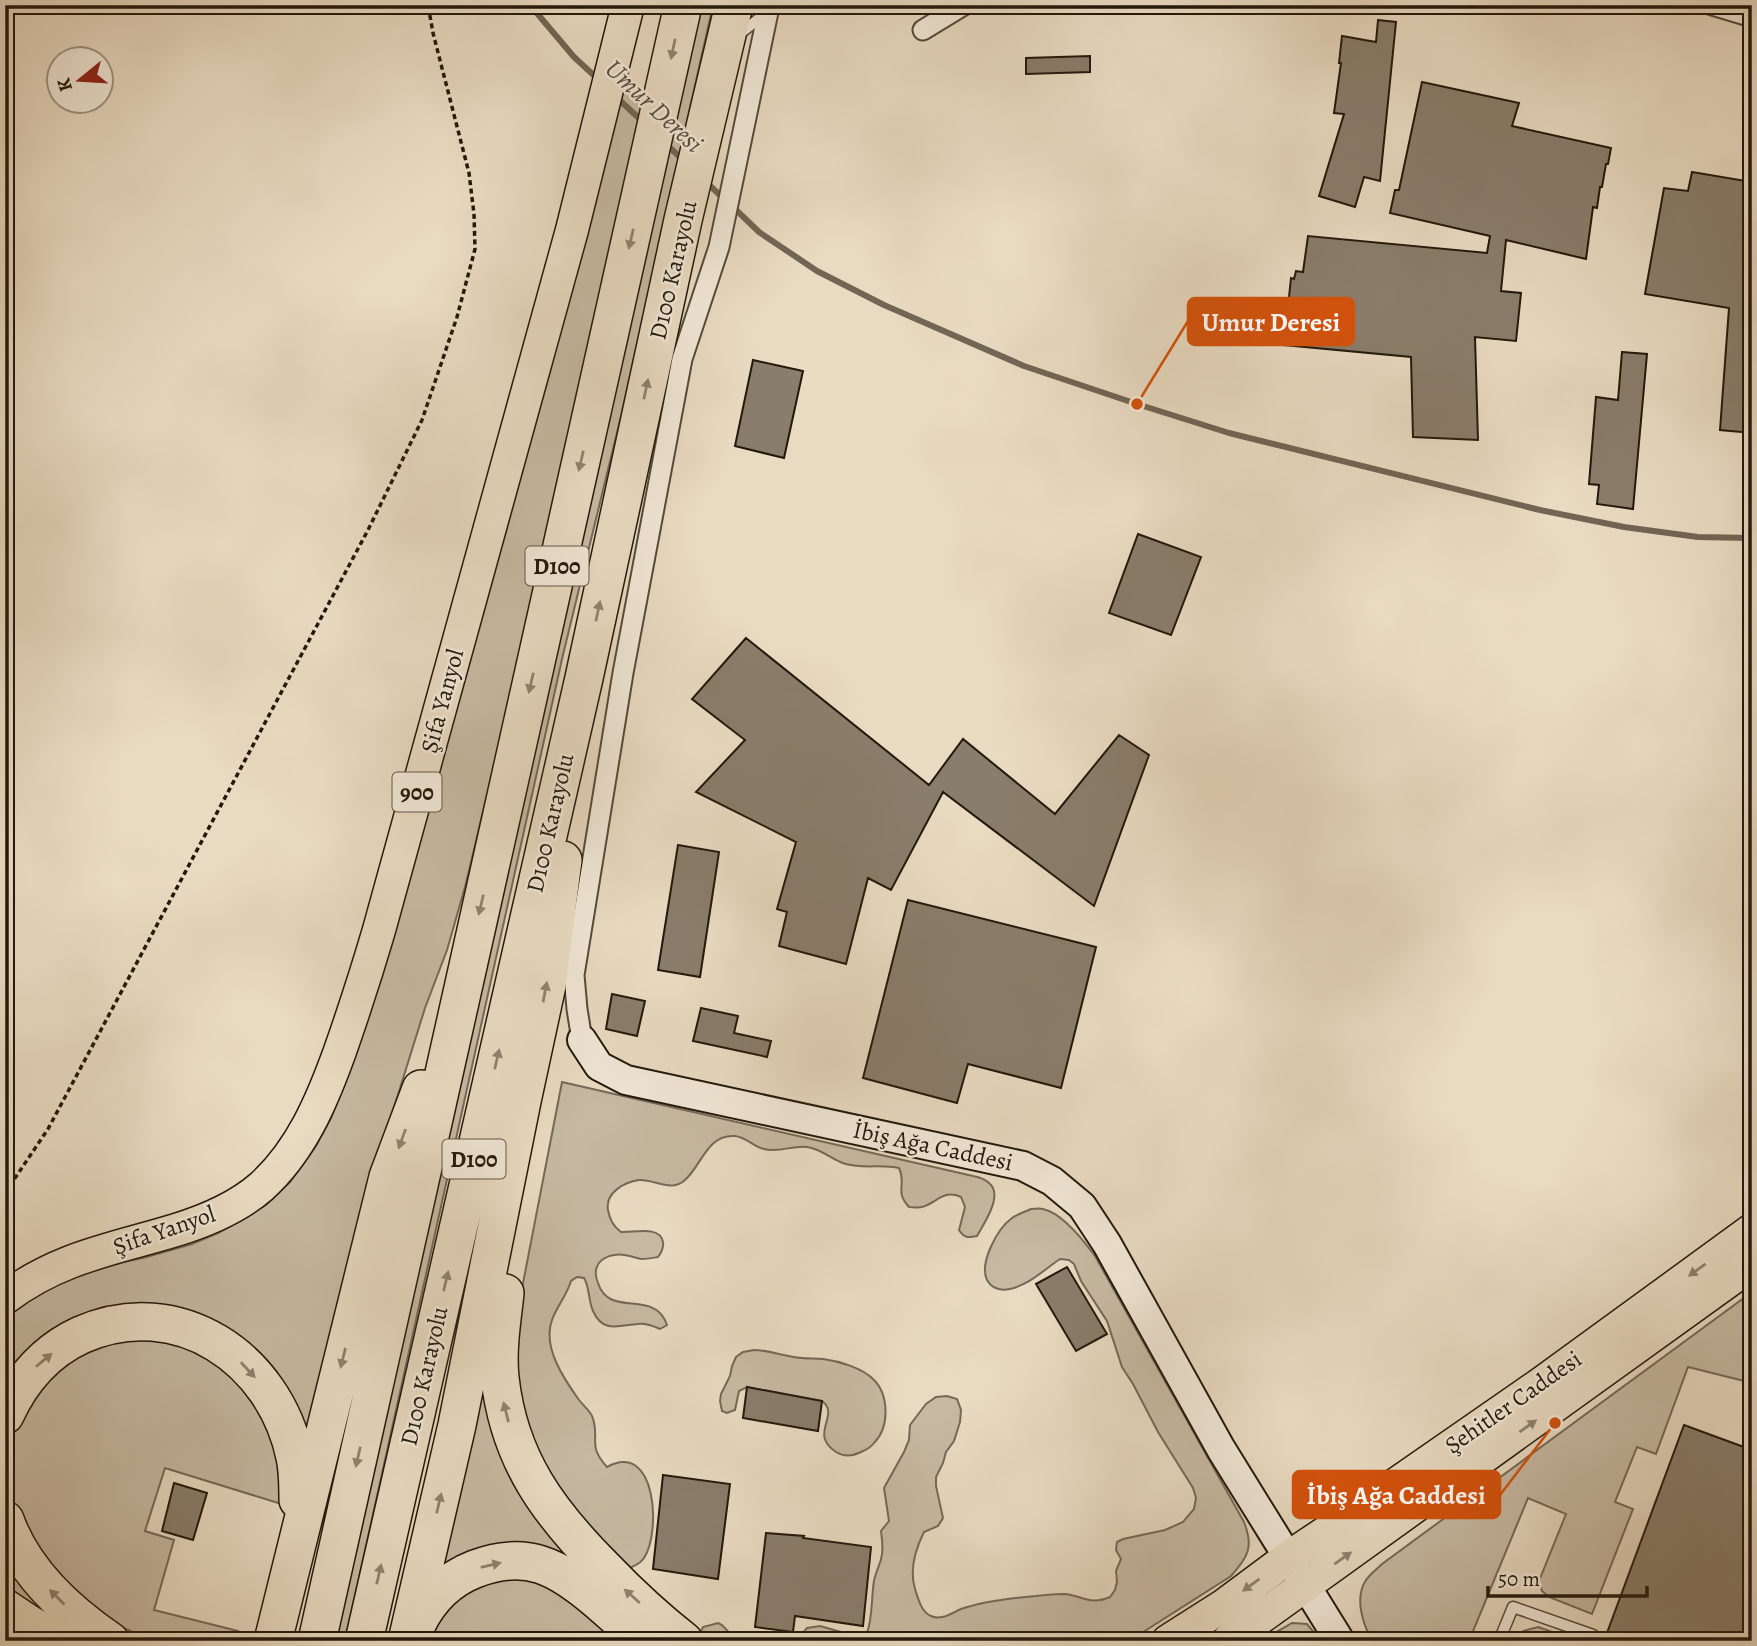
<svg xmlns="http://www.w3.org/2000/svg" width="1757" height="1646" font-family="Alegreya,serif">
<style>
.green{fill:#c7baa3;stroke:#746958;stroke-width:2}
.lines{fill:none;stroke-linecap:round;stroke-linejoin:round}
.stream{stroke:#716554;stroke-width:6}
.building{fill:#897d6b;stroke:#22180c;stroke-width:2}
.lane-casing{stroke:#54493a;stroke-width:13}
.street-casing{stroke:#54493a;stroke-width:23}
.secondary-casing{stroke:#22180c;stroke-width:32}
.primary-casing{stroke:#22180c;stroke-width:35}
.highway-casing{stroke:#22180c;stroke-width:40}
.path{stroke:#22180c;stroke-width:3.5;stroke-dasharray:5 3.5;stroke-linecap:butt}
.lane{stroke:#f1e8d7;stroke-width:10}
.street{stroke:#f1e8d7;stroke-width:19}
.secondary{stroke:#f1e8d7;stroke-width:28}
.primary{stroke:#e9dbc2;stroke-width:32}
.highway{stroke:#e9dbc2;stroke-width:37}
.oneway{fill:#8f8370}
.labels{text-anchor:middle;dominant-baseline:central;stroke-width:5;stroke-linejoin:round;paint-order:stroke}
.shield{fill:#f1e8d7;stroke:#605649;stroke-width:2}
.shield-label{font-size:23px;font-weight:bold;fill:#22180c}
.street-label{font-size:24px;fill:#22180c;stroke:#f1e8d7}
.water-label{font-size:26px;font-style:italic;fill:#564c3c;stroke:#f1e8d7}
.leader{fill:none;stroke:#d4520c;stroke-width:2.5}
.callout-dot{fill:#d4520c;stroke:#f1e8d7;stroke-width:2.5}
.callout{fill:#d4520c;stroke:#d4520c;stroke-width:2.5}
.callout-label{font-size:26px;text-anchor:middle;font-weight:bold;fill:#fff}
</style>
<rect width="100%" height="100%" fill="#e9dbc2"/>
<filter id="stains"><feTurbulence type="fractalNoise" baseFrequency=".00286" numOctaves="4"/><feColorMatrix values="0 0 0 0 .2 0 0 0 0 .09 0 0 0 0 .02 0 0 0 .5 -.17"/></filter>
<radialGradient id="worn" r=".72"><stop offset=".6" stop-color="#630" stop-opacity="0"/><stop offset="1" stop-color="#630" stop-opacity=".3"/></radialGradient>
<path class="green" d="M695 5H713L621 416 562 659 345 1641H329Z
M623 87 646 113 531 611 465 887 447 950 425 1008 377 1162 306 1439 159 1311 5 1388V1315L14 1306 37 1291 102 1266 143 1258 192 1244 218 1233 242 1220 267 1204 290 1182 316 1146 331 1118 343 1087 399 915 550 371Z
M562 1082 973 1176C978 1177 985 1179 989 1183 1004 1195 984 1223 977 1236 968 1238 964 1238 959 1230L965 1207 961 1197C943 1189 937 1203 922 1207 918 1208 913 1207 909 1207 894 1191 907 1185 899 1168 882 1164 863 1169 846 1164 832 1160 822 1149 807 1147 793 1145 779 1153 764 1149 754 1147 746 1137 735 1136 707 1134 702 1165 685 1180 671 1193 655 1179 639 1180 624 1182 605 1193 608 1210 610 1220 613 1226 621 1232 633 1233 660 1225 663 1242 664 1248 661 1253 658 1257 652 1258 647 1259 641 1259 632 1257 624 1253 614 1255 607 1256 599 1260 597 1267 595 1271 596 1278 598 1283 609 1319 655 1288 667 1325L660 1329C653 1326 646 1323 638 1324 620 1325 603 1334 593 1311 588 1300 590 1288 584 1278L577 1277 571 1281C567 1295 557 1306 552 1320 542 1347 564 1379 579 1400 583 1405 590 1411 592 1416 601 1438 586 1444 607 1467 657 1440 661 1533 644 1558 640 1564 633 1567 626 1569L589 1532 534 1455 514 1368 518 1309Z
M1031 1209C1035 1209 1039 1208 1043 1209 1062 1213 1084 1241 1095 1256L1244 1522C1254 1547 1248 1557 1231 1576L1129 1641H798L799 1638 807 1628 820 1626 855 1636 867 1633C873 1616 871 1599 874 1581 875 1574 879 1567 881 1559 884 1550 882 1540 881 1531L889 1521 884 1488 904 1452 909 1440 910 1425 926 1404 936 1397 947 1396 957 1399 961 1410 960 1422 954 1441 946 1452 943 1463 936 1477V1486L943 1518 938 1526 924 1532C915 1550 909 1569 915 1589 918 1598 921 1612 931 1616 941 1621 952 1613 961 1609 984 1601 1012 1598 1036 1596 1045 1595 1054 1594 1063 1594 1083 1595 1089 1606 1110 1597L1115 1590 1117 1582 1116 1571 1121 1559 1116 1550 1117 1542 1123 1539 1165 1530 1183 1522 1194 1509 1196 1498 1193 1488 1158 1432 1133 1384 1122 1367 1107 1321 1081 1281 1074 1264 1069 1260 1060 1259C1045 1269 1029 1285 1010 1289 1000 1291 992 1289 987 1280 979 1263 997 1229 1012 1218 1017 1214 1025 1212 1031 1209Z
M1752 1292V1383L1688 1367 1656 1454 1637 1447 1615 1502 1633 1509 1592 1614 1549 1597 1542 1591 1539 1581 1566 1514 1528 1498 1469 1641H1372C1363 1624 1354 1598 1366 1580 1370 1574 1377 1569 1382 1564Z
M488 1327 583 1573 441 1578Z
M118 1334 203 1347 265 1408 288 1506 165 1468 145 1531 174 1540 154 1610 238 1631 236 1641H153L119 1626 62 1584 13 1510 8 1491 6 1472V1452L9 1434 15 1416 41 1374Z
M754 1350C770 1350 785 1357 802 1358 809 1359 816 1358 823 1359 839 1361 862 1368 873 1379 889 1394 890 1427 874 1443 871 1447 866 1450 861 1452 853 1456 844 1457 836 1452 808 1434 841 1415 822 1401L747 1387 739 1391 735 1410 727 1413 722 1411 720 1401 721 1394 730 1376 732 1366 736 1357 743 1352Z
M5 1546 81 1630 5 1593Z
M493 1575 546 1580 625 1641H424L445 1604Z
M718 1623 722 1625 737 1641H710L700 1633 703 1627Z
M1292 1623 1307 1624 1321 1641H1261Z
M1538 1627 1567 1637 1570 1641H1518L1523 1631Z"/>
<g class="lines">
<path class="stream" d="M530 5 574 57 600 81
M615 96 643 122
M666 144 683 160
M704 180 724 199
M732 206 759 232 817 271 884 305 1024 366 1137 404 1229 433 1540 510 1624 527 1698 537 1752 538"/>
</g>
<path class="building" d="M1378 20 1396 22 1380 181 1364 177 1355 207 1319 196 1344 114 1334 113 1341 63H1339L1342 36 1376 42Z
M1090 56V72L1026 74V58Z
M1422 82 1519 103 1512 126 1611 148 1608 164H1606L1602 187H1600L1597 208 1593 207 1586 259 1506 240 1501 291 1521 293 1516 341 1475 337 1478 440 1413 437 1411 357 1284 345 1291 278 1294 279 1296 271 1303 272 1308 236 1487 253 1490 236 1390 213 1395 190H1399Z
M1692 172 1746 181 1745 188 1752 189V265L1743 321H1752V433L1720 430 1729 308 1645 294 1664 188 1688 191Z
M1622 352 1647 354 1633 509 1597 504 1599 485 1589 484 1596 397 1618 400Z
M753 360 803 371 784 458 735 446Z
M1138 534 1201 557 1171 635 1109 613Z
M746 638 929 785 963 739 1055 814 1119 735 1149 755 1094 906 943 792 891 890 868 878 846 964 779 946 787 912 777 909 796 842 696 792 745 740 692 699Z
M678 845 719 852 700 977 658 970Z
M908 900 1096 947 1061 1088 968 1064 957 1103 863 1078Z
M612 994 645 1001 637 1036 606 1029Z
M701 1008 738 1016 734 1033 771 1041 767 1057 693 1041Z
M1067 1267 1107 1334 1076 1351 1036 1284Z
M747 1387 822 1401 818 1431 743 1418Z
M1684 1425 1752 1450V1641H1604Z
M663 1475 730 1484 718 1579 653 1569Z
M174 1483 207 1493 193 1540 162 1531Z
M766 1533 804 1536 803 1538 871 1547 863 1626 795 1616 793 1632 755 1627Z"/>
<g class="lines">
<defs>
<path id="lane" d="M738 35 765 14
M1499 1641 1513 1607 1593 1635"/>
<path id="street" d="M1712 5 1752 17
M923 30 964 5
M582 1040 577 1009 574 975 623 673 682 359 719 247 768 12"/>
<path id="secondary" d="M582 1040 599 1066 626 1080 1023 1166 1052 1181 1082 1206 1107 1244 1221 1449 1340 1641"/>
<path id="primary" d="M5 1298C59 1257 114 1249 176 1230 205 1221 238 1207 261 1187 301 1151 322 1101 340 1051 354 1011 367 971 379 930L572 230 628 5
M5 1605 32 1623 64 1641
M1168 1641 1223 1606 1289 1557 1340 1523 1542 1383 1752 1230
M1228 1641 1752 1264"/>
<path id="highway" d="M505 1293C502 1321 497 1349 500 1378 509 1460 549 1513 605 1569 630 1595 656 1619 684 1641
M5 1415C21 1380 46 1351 81 1335 178 1292 275 1359 295 1457 298 1471 298 1486 298 1500
M5 1520C23 1571 66 1611 110 1641
M417 1624C429 1599 449 1579 475 1569 527 1549 558 1567 598 1601 613 1614 628 1627 642 1641
M273 1641 388 1177 421 1089
M317 1641 683 5
M364 1641 584 678 683 220 734 5
M407 1641 457 1425 522 1101 547 985 563 860"/>
</defs>
<use href="#lane" class="lane-casing"/>
<use href="#street" class="street-casing"/>
<use href="#secondary" class="secondary-casing"/>
<use href="#primary" class="primary-casing"/>
<use href="#highway" class="highway-casing"/>
<path class="path" d="M5 1193 48 1129 368 530 422 420 457 317 475 249 474 214 469 173 433 33 428 5"/>
<use href="#lane" class="lane"/>
<use href="#street" class="street"/>
<use href="#secondary" class="secondary"/>
<use href="#primary" class="primary"/>
<use href="#highway" class="highway"/>
</g>
<defs><path id="oneway-solid" d="M-6-.8H1V-3.2L6.5 0L1 3.2V.8H-6Z" transform="scale(1.75)"/></defs>
<g class="oneway">
<use href="#oneway-solid" transform="translate(673 49) rotate(102)"/>
<use href="#oneway-solid" transform="translate(631 239) rotate(103)"/>
<use href="#oneway-solid" transform="translate(646 389) rotate(-78)"/>
<use href="#oneway-solid" transform="translate(581 461) rotate(103)"/>
<use href="#oneway-solid" transform="translate(598 611) rotate(-78)"/>
<use href="#oneway-solid" transform="translate(531 683) rotate(103)"/>
<use href="#oneway-solid" transform="translate(481 905) rotate(103)"/>
<use href="#oneway-solid" transform="translate(545 992) rotate(-79)"/>
<use href="#oneway-solid" transform="translate(497 1059) rotate(-77)"/>
<use href="#oneway-solid" transform="translate(402 1139) rotate(110)"/>
<use href="#oneway-solid" transform="translate(1697 1270) rotate(144)"/>
<use href="#oneway-solid" transform="translate(446 1281) rotate(-77)"/>
<use href="#oneway-solid" transform="translate(343 1358) rotate(104)"/>
<use href="#oneway-solid" transform="translate(44 1360) rotate(-40)"/>
<use href="#oneway-solid" transform="translate(248 1370) rotate(47)"/>
<use href="#oneway-solid" transform="translate(506 1412) rotate(-104)"/>
<use href="#oneway-solid" transform="translate(1528 1426) rotate(-35)"/>
<use href="#oneway-solid" transform="translate(358 1457) rotate(103)"/>
<use href="#oneway-solid" transform="translate(439 1503) rotate(-77)"/>
<use href="#oneway-solid" transform="translate(1343 1558) rotate(-35)"/>
<use href="#oneway-solid" transform="translate(491 1565) rotate(-13)"/>
<use href="#oneway-solid" transform="translate(379 1574) rotate(-77)"/>
<use href="#oneway-solid" transform="translate(1251 1585) rotate(144)"/>
<use href="#oneway-solid" transform="translate(632 1596) rotate(-138)"/>
<use href="#oneway-solid" transform="translate(57 1597) rotate(-135)"/>
</g>
<g class="labels">
<g class="shield">
<rect x="525.5" y="546.5" width="63" height="39" rx="5"/>
<rect x="392.5" y="772.5" width="49" height="39" rx="5"/>
<rect x="442.5" y="1139.5" width="63" height="39" rx="5"/>
</g>
<g class="shield-label">
<text x="557" y="566">D100</text>
<text x="417" y="792">900</text>
<text x="474" y="1159">D100</text>
</g>
<g class="street-label">
<text transform="translate(673 270) rotate(-77)">D100 Karayolu</text>
<text transform="translate(442 701) rotate(-75)">Şifa Yanyol</text>
<text transform="translate(550 823) rotate(-77)">D100 Karayolu</text>
<text transform="translate(933 1146) rotate(12)">İbiş Ağa Caddesi</text>
<text transform="translate(164 1230) rotate(-19)">Şifa Yanyol</text>
<text transform="translate(424 1376) rotate(-77)">D100 Karayolu</text>
<text transform="translate(1513 1402) rotate(-35)">Şehitler Caddesi</text>
</g>
<g class="water-label">
<text transform="translate(654 106) rotate(43)">Umur Deresi</text>
</g>
</g>
<path class="leader" d="M1137 404L1188 321M1555 1423L1500 1495"/>
<g class="callout-dot">
<circle cx="1137" cy="404" r="7"/>
<circle cx="1555" cy="1423" r="7"/>
</g>
<g class="callout">
<rect x="1188" y="298" width="166" height="47" rx="7"/>
<rect x="1293" y="1471" width="207" height="47" rx="7"/>
</g>
<g class="callout-label">
<text x="1271" y="331">Umur Deresi</text>
<text x="1396" y="1504">İbiş Ağa Caddesi</text>
</g>
<rect width="1757" height="1646" fill="none" stroke="#e9dbc2" stroke-width="28"/>
<rect x="7" y="7" width="1743" height="1632" fill="none" stroke="#22180c" stroke-width="3.5"/>
<rect x="14" y="14" width="1729" height="1618" fill="none" stroke="#22180c" stroke-width="2"/>
<g transform="translate(80 80) rotate(252)"><circle r="33" fill="#f1e8d7" stroke="#9e9586" stroke-width="2"/>
<path d="M0-5L12 26L0 18L-12 26Z" fill="#8f2418"/>
<text y="-10" font-size="19" font-weight="bold" text-anchor="middle" fill="#22180c">K</text>
</g>
<path d="M1488 1586v10h159v-10" fill="none" stroke="#22180c" stroke-width="3.5"/>
<text x="1498" y="1586" font-size="21" fill="#22180c" stroke="#f1e8d7" stroke-width="5" paint-order="stroke">50 m</text>
<rect width="100%" height="100%" filter="url(#stains)"/>
<rect width="100%" height="100%" fill="url(#worn)"/>
</svg>
